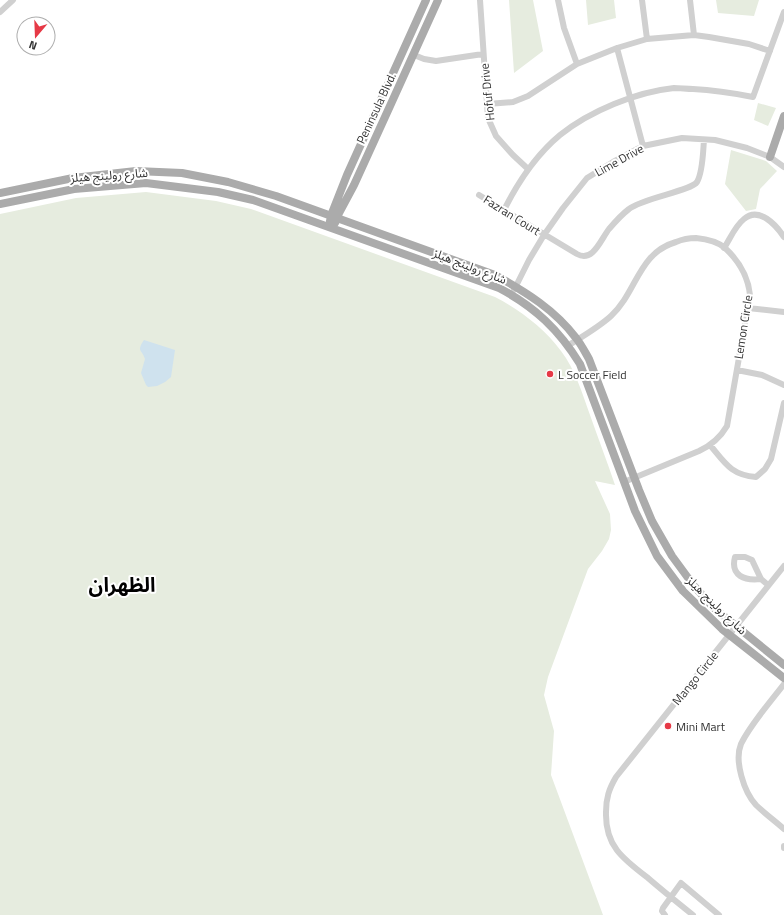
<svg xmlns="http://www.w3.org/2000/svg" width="784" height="915" font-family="'Titillium Web','Noto Sans Arabic',sans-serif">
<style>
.green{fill:#e6ecdf}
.water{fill:#cfe2ee}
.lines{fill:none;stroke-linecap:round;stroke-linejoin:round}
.minor{stroke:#d0d0d0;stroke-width:6}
.major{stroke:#ababab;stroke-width:8}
.poi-dot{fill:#e63946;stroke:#fff;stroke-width:1.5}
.labels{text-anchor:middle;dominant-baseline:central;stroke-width:4;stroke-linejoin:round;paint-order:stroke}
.street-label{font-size:12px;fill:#333;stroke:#fff}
.poi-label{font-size:12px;fill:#333;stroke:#fff;text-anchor:start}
.town-label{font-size:20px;font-weight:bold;fill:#000;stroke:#fff}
</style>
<rect width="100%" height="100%" fill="#fff"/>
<path class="green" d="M509 0H533L543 51 514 73Z
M586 0H614L616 18 588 25Z
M716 0H759L754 16 718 13Z
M758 103 776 108 768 126 754 120Z
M731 150 766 161 777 171 760 189 756 209 746 211 725 184Z
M146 192 216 201 251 209 495 297C520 310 544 328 561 351 575 369 582 393 590 415 598 438 607 461 615 485L595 481 610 514 611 530 609 539 602 551 588 569 548 677 544 695 554 731 551 775 603 915H0V214L76 198Z"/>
<path class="water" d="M144 340 175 350 171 377 165 382 157 386 148 387 146 385 141 373 145 359C142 349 136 352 144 340Z"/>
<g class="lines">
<path class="minor" d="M480 0 488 118 496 136 513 155 528 169
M558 0 564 28 577 64
M642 0 647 39
M690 0 694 35
M0 12 13 0
M617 48 643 146
M414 55 424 59 436 61 483 54
M487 104 513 102 528 96 577 64 617 48 647 39 694 35 709 37 749 44 770 51
M479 195 577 254C593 263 601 239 609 229 615 222 621 215 629 209 642 198 691 191 697 182 703 172 703 151 704 140
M504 210C518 182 536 155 560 135 590 111 636 92 674 88 680 88 687 89 693 89 713 90 733 93 753 97L784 12
M724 248C730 239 735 226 744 219 759 206 776 225 784 237
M514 290 529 260 544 235 563 208 587 178 613 162 643 146 682 138 715 140 747 148 770 157 784 167
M748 308 784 312
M569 345C583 336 599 327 611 316 637 292 638 253 676 242 683 239 689 238 696 238 706 239 717 241 725 248 739 261 748 275 750 295L727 426C720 438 712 445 699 451L624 482
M737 370 762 375 784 385
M710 445C725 463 731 475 756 477L765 469 771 459 784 403
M761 579C745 581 730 576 735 557H745L752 560 761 579 768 585
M784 684C771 701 750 725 741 744 734 761 744 792 756 805 764 813 775 821 784 829
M784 846V848
M665 915 662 911 663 908 681 883 719 915
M693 915C678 903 663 891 648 878 623 859 605 846 606 812 606 798 609 789 616 777L784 566"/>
<path class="major" d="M770 157 784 116
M0 193 73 178 136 171 182 173 228 182 276 196 495 275C526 292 555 310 576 338 581 344 585 352 589 359L639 490 652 521 672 556 694 586 714 608 784 665
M0 204 74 189 146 183 218 192 253 200 499 288C535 307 559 330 580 364L635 511 657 556 683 591 722 629 784 678
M330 221 332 213 347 175 426 0
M335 223 339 213 354 185 390 106 438 0"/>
</g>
<g class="poi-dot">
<circle cx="550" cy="374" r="4"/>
<circle cx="668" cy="726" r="4"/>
</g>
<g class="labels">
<g class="street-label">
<text transform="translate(487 92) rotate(-96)">Hofuf Drive</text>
<text transform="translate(376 108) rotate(-65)">Peninsula Blvd.</text>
<text transform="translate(619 160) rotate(-29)">Lime Drive</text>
<text transform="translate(109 175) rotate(-4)">شارع رولينج هيلز</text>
<text transform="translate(512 215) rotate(32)">Fazran Court</text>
<text transform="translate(470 266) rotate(21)">شارع رولينج هيلز</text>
<text transform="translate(743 327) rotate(-81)">Lemon Circle</text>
<text transform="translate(717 605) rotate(44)">شارع رولينج هيلز</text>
<text transform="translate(695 678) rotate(-51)">Mango Circle</text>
</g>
<g class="poi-label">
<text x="558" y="374">L Soccer Field</text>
<text x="676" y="726">Mini Mart</text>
</g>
<g class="town-label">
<text x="122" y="584">الظهران</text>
</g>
</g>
<g transform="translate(36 36) rotate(199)"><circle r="19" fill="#ffffff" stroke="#adadad"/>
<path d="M0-3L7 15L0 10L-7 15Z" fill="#e63946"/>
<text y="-6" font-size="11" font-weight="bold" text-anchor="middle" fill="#333333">N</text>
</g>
</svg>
